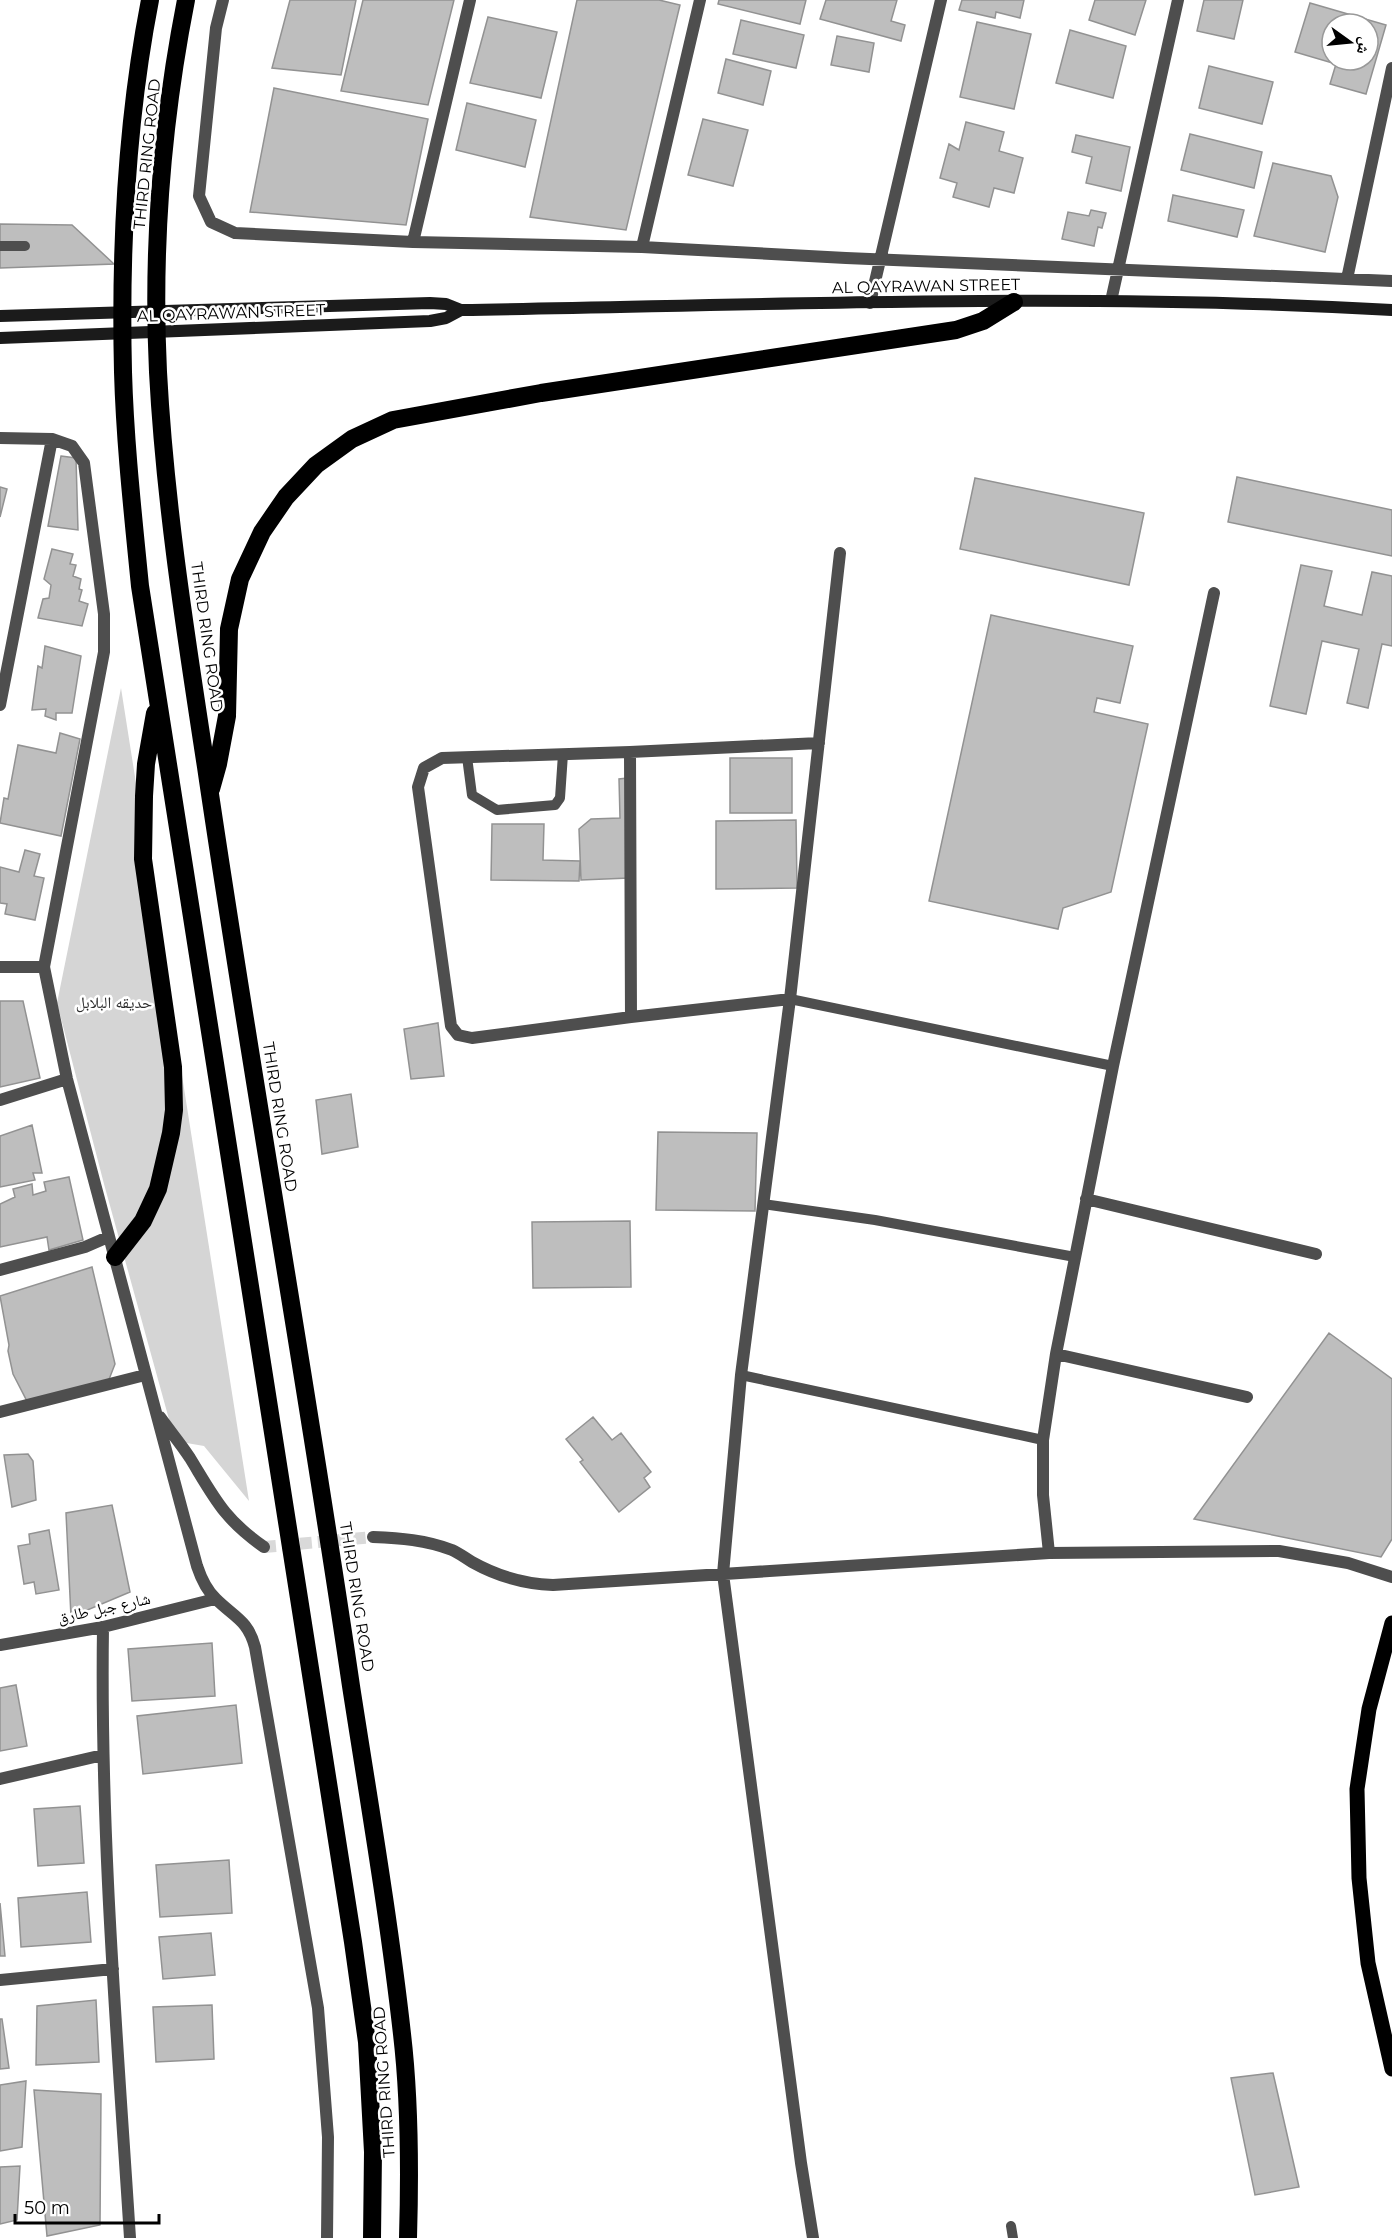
<svg xmlns="http://www.w3.org/2000/svg" width="1392" height="2238" font-family="Montserrat,'Noto Naskh Arabic',sans-serif">
<style>
.green{fill:#d5d5d5}
.building{fill:#bebebe;stroke:#929292;stroke-width:1.5;fill-rule:evenodd}
.lines{fill:none;stroke-linecap:round;stroke-linejoin:round}
.street-tunnel{stroke:#d9d9d9;stroke-width:12;stroke-dasharray:12 6;stroke-linecap:butt}
.lane{stroke:#4e4e4e;stroke-width:10}
.street{stroke:#4e4e4e;stroke-width:12}
.secondary{stroke:#1b1b1b;stroke-width:12}
.primary{stroke:#000;stroke-width:15}
.highway{stroke:#000;stroke-width:18}
.labels{text-anchor:middle;dominant-baseline:central;stroke-width:5;stroke-linejoin:round;paint-order:stroke}
.street-label{font-size:16px;fill:#000;stroke:#fff}
.park-label{font-size:16px;fill:#2c2c2c;stroke:#fff}
</style>
<rect width="100%" height="100%" fill="#fff"/>
<path class="green" d="M121 688 249 1501 204 1446 175 1441 104 1184 57 1003Z"/>
<path class="building" d="M290 0H356L341 75 272 68Z
M363 0H454L428 105 341 91Z
M577 0H659L680 5 626 230 530 217Z
M719 0H806L800 24 718 4Z
M826 0H897L891 21 905 25 901 41 820 19Z
M962 0H1024L1020 18 996 12 995 18 959 10Z
M1095 0H1146L1135 35 1089 20Z
M1204 0H1243L1234 39 1197 31Z
M1310 3 1386 25 1366 94 1330 84 1336 64 1295 52ZM1332 24H1368V60H1332Z
M488 17 557 32 541 98 470 83Z
M741 20 804 35 796 68 733 54Z
M977 22 1031 34 1014 109 960 97Z
M1070 30 1126 46 1113 98 1056 83Z
M837 36 874 43 869 72 831 65Z
M726 59 771 71 763 105 718 93Z
M1209 66 1273 82 1262 124 1199 108Z
M274 88 428 119 406 225 250 212Z
M467 103 536 120 525 167 456 150Z
M703 119 748 130 733 186 688 175Z
M966 122 1004 132 999 151 1023 158 1014 193 994 188 989 207 953 197 957 183 940 178 949 144 959 150Z
M1190 134 1262 152 1254 188 1181 170Z
M1076 135 1130 147 1121 191 1086 183 1092 157 1072 152Z
M1273 163 1331 176 1338 197 1325 252 1254 236Z
M1173 195 1244 210 1237 237 1168 221Z
M1091 210 1106 213 1102 228 1098 227 1094 246 1062 239 1068 212 1089 216Z
M0 224 72 225 114 264 0 268Z
M61 456 76 458 78 530 48 526Z
M1237 477 1392 510V556L1228 522Z
M975 478 1144 513 1129 585 960 549Z
M0 487 7 489 0 517Z
M52 549 73 554 70 564 76 565 73 576 81 579 79 589 82 590 79 601 88 604 82 626 38 618 43 599 49 598 51 585 44 579Z
M1301 565 1332 571 1324 606 1362 615 1372 572 1392 576V646L1382 644 1368 708 1347 703 1359 649 1322 641 1306 714 1270 706Z
M991 615 1133 646 1120 703 1097 698 1094 712 1148 724 1111 892 1063 908 1058 929 929 901Z
M45 646 81 656 72 713H56V720L45 716 46 709 32 710 38 666 42 668Z
M60 733 80 739 61 836 0 823 4 798 8 799 18 745 56 753Z
M730 758H792V813H730Z
M627 778 629 878 581 880 579 829 591 819 620 818 619 779Z
M796 820 797 888 716 889V821Z
M492 824H544L543 860 580 861 579 881 491 880Z
M25 850 40 854 34 876 44 878 35 920 5 914 7 904 0 903V867L19 872Z
M0 1001H23L40 1078 0 1087Z
M438 1023 444 1076 411 1079 404 1029Z
M351 1094 358 1147 322 1154 316 1100Z
M32 1125 42 1173H33L35 1180 0 1187V1136Z
M658 1132 757 1133 755 1211 656 1210Z
M69 1177 83 1240 49 1250 47 1237 0 1247V1204L15 1197 13 1189 32 1184 33 1195 46 1191 44 1182Z
M630 1221 631 1287 533 1288 532 1222Z
M92 1267 115 1364 108 1382 29 1405 13 1374 8 1351 9 1345 0 1296Z
M1329 1333 1392 1379V1539L1381 1557 1194 1519Z
M593 1417 612 1440 621 1433 651 1472 644 1478 650 1487 619 1512 580 1462 583 1460 566 1439Z
M28 1454 33 1461 36 1500 12 1507 4 1455Z
M112 1505 130 1592 71 1617 66 1513Z
M49 1530 59 1590 36 1594 34 1582 24 1584 18 1546 30 1544 29 1534Z
M212 1643 215 1696 132 1701 128 1649Z
M16 1685 27 1746 0 1751V1688Z
M236 1705 242 1763 143 1774 137 1716Z
M80 1806 84 1863 38 1866 34 1809Z
M229 1860 232 1913 160 1917 156 1865Z
M87 1892 91 1942 21 1947 18 1898Z
M0 1903 5 1956H0Z
M211 1933 215 1975 163 1979 159 1937Z
M96 2000 99 2062 36 2065 37 2006Z
M212 2005 214 2059 156 2062 153 2007Z
M0 2019H2L9 2068 0 2069Z
M1273 2073 1299 2187 1255 2195 1231 2078Z
M26 2081 22 2147 0 2151V2085Z
M34 2090 101 2094 100 2225 47 2236Z
M20 2166 17 2220 0 2224V2167Z"/>
<g class="lines">
<path class="street-tunnel" d="M264 1547 373 1537"/>
<path class="lane" d="M0 246H25
M467 757 472 795 497 810 555 805 560 798 563 754
M790 999 1113 1066
M763 1204 875 1220 1075 1257
M741 1375 1043 1440
M1011 2226 1013 2238"/>
<path class="street" d="M223 0 216 28 199 196 211 222 235 233 413 242 642 247 846 258 1392 281
M413 242 470 0
M642 247 700 0
M1347 279 1392 68
M1111 301 1178 0
M870 303 941 0
M0 438 52 439 72 446 84 463 104 614V652L44 967 67 1079 197 1566C201 1578 206 1590 216 1599 234 1617 248 1620 255 1647L318 2008 328 2137 327 2238
M0 705 52 439
M630 752 631 1017
M0 967H44
M790 999 631 1017 472 1038 458 1035 451 1026 418 787 424 768 442 758 630 752 819 743
M0 1100 67 1079
M1086 1199 1316 1254
M0 1270 85 1247 108 1237
M1056 1354 1247 1397
M0 1412 145 1375
M160 1417C170 1431 181 1444 190 1458 215 1499 224 1519 264 1547
M373 1537C400 1538 426 1540 452 1550 459 1553 465 1558 472 1562 497 1576 524 1584 553 1585L1049 1553 1279 1551 1348 1563 1392 1577
M1049 1553 1043 1495V1440L1056 1354 1113 1066 1214 593
M103 1627C100 1831 117 2035 130 2238
M0 1645 103 1627 215 1599
M0 1779 103 1755
M0 1980 113 1969
M813 2238 801 2163 723 1574 741 1375 790 999 840 553"/>
<path class="secondary" d="M0 316 430 303 446 304 461 310C771 305 1082 292 1392 310
M0 338 430 321 446 318 461 310"/>
<path class="primary" d="M1392 1623 1369 1709 1357 1789 1359 1878 1368 1963 1392 2069"/>
<path class="highway" d="M150 0C126 123 120 247 123 372 125 443 133 515 140 586L353 1942 367 2042 373 2152 372 2238
M186 0C162 122 152 248 158 372 165 505 186 636 206 767 251 1074 306 1379 351 1686 369 1802 389 1918 402 2034 410 2102 410 2170 408 2238
M211 789 218 764 227 716 229 629 240 579 262 532 286 497 316 465 352 439 393 420 541 393 956 330 983 321 1014 302
M115 1257 143 1221 158 1189 171 1133 174 1110 173 1067 143 859 144 796 146 764 155 713"/>
</g>
<g class="labels">
<g class="street-label">
<text transform="translate(147 154) rotate(-84)">THIRD RING ROAD</text>
<text transform="translate(926 286) rotate(-1)">AL QAYRAWAN STREET</text>
<text transform="translate(231 313) rotate(-2)">AL QAYRAWAN STREET</text>
<text transform="translate(207 637) rotate(82)">THIRD RING ROAD</text>
<text transform="translate(280 1117) rotate(81)">THIRD RING ROAD</text>
<text transform="translate(357 1597) rotate(81)">THIRD RING ROAD</text>
<text transform="translate(104 1608) rotate(-12)">شارع جبل طارق</text>
<text transform="translate(384 2082) rotate(-94)">THIRD RING ROAD</text>
</g>
<g class="park-label">
<text x="114" y="1002">حديقه البلابل</text>
</g>
</g>
<g transform="translate(1350 42) rotate(105)"><circle r="28" fill="#ffffff" stroke="#999999" stroke-width="1.5"/>
<path d="M0-4.5L10 22L0 15L-10 22Z" fill="#000000"/>
<text y="-9" font-size="16" font-weight="bold" text-anchor="middle" fill="#000000">ش</text>
</g>
<path d="M15 2214v9h144v-9" fill="none" stroke="#000000" stroke-width="3"/>
<text x="24" y="2214" font-size="18" fill="#000000" stroke="#ffffff" stroke-width="4.5" paint-order="stroke">50 m</text>
</svg>
